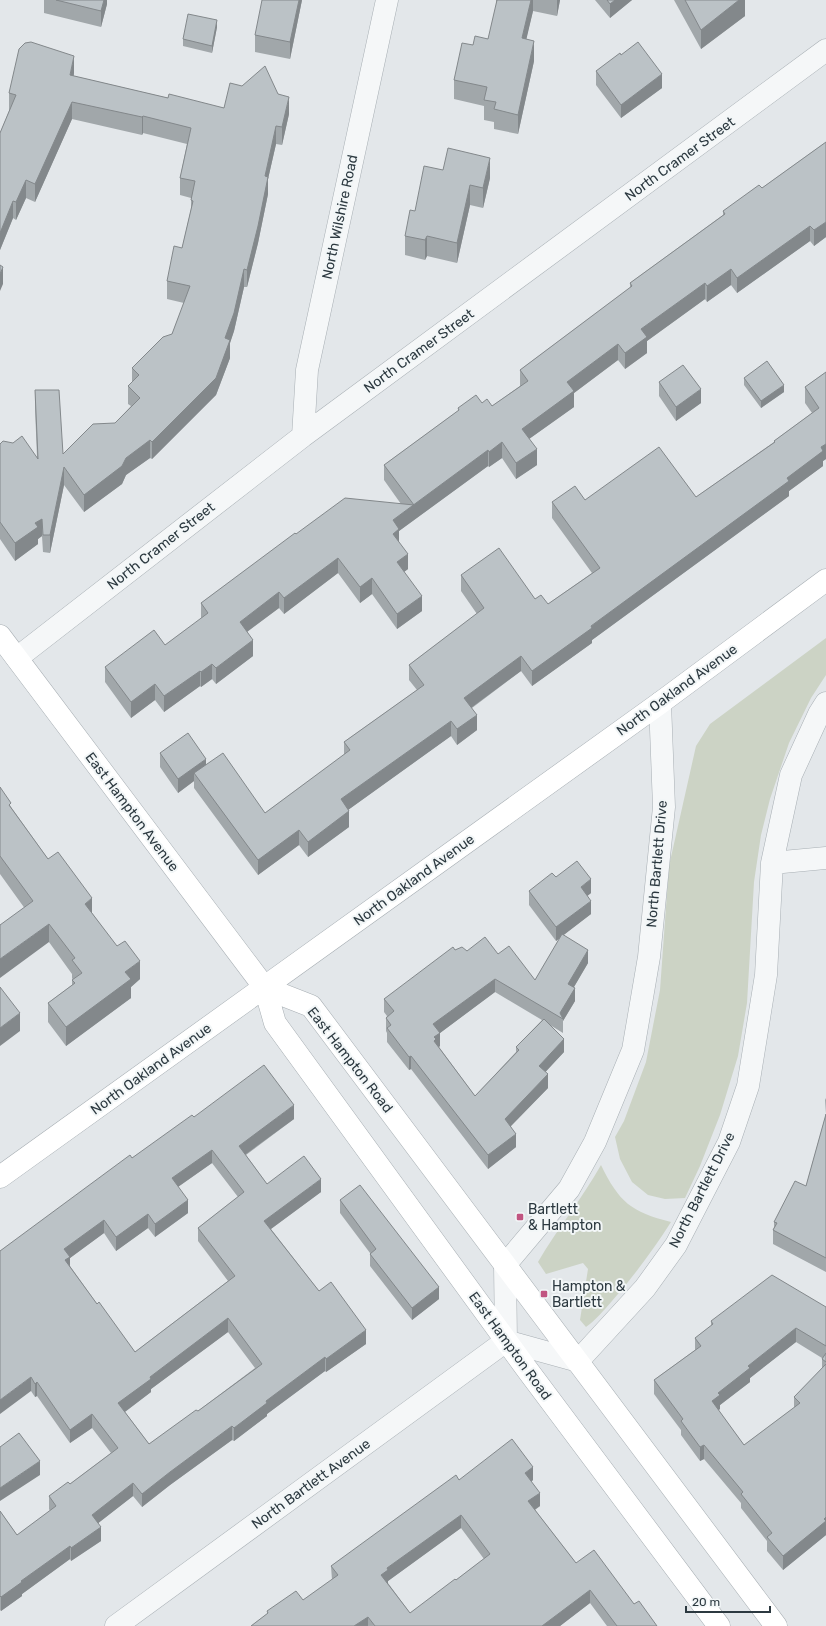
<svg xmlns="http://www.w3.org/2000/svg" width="826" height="1626" font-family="Rubik,sans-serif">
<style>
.green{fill:#ccd3c5}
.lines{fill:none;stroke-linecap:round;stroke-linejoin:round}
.minor-casing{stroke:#a8afb4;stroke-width:23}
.secondary-casing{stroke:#a8afb4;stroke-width:23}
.minor{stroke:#f5f7f8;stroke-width:22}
.secondary{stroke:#fff;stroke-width:22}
.wall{fill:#a1a7aa;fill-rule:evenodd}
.shaded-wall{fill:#83888b}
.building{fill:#bbc2c6;stroke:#83888b;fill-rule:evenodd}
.poi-dot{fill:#c15581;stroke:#f2f6f7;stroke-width:1.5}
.labels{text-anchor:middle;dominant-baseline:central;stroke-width:4;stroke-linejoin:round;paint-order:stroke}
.street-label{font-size:14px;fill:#2c3940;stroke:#f2f6f7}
.poi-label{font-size:14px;fill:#2c3940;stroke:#f2f6f7;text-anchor:start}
</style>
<rect width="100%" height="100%" fill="#e3e7ea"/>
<path class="green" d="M826 638V675L811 698 789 743 770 799 761 835 754 882 747 1003 738 1056 720 1115 700 1166 685 1198 665 1199 648 1195 632 1182 620 1159 615 1137 624 1121 646 1062 660 990 669 866 696 746 710 724Z
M601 1165C619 1202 631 1212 671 1222 653 1250 634 1276 612 1301 604 1310 596 1320 586 1327L580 1320 588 1269 583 1263 546 1274 538 1262C557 1229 582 1199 601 1165Z"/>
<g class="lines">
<defs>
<path id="minor" d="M303 436 307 370 387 0
M17 658 303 436 826 50
M772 863 826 858
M506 1341 578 1361 645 1288 676 1245 729 1142 748 1086 766 975 772 863 791 775 819 714 826 703
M506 1341 505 1265 569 1189 595 1142 633 1050 649 957 664 807 660 703
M116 1626 506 1341"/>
<path id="secondary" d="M0 636 265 988 275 1023 526 1368 719 1626
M265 988 311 1006 776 1626
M0 1177 660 703 826 580"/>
</defs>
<use href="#minor" class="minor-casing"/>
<use href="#secondary" class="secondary-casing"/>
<use href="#minor" class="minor"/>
<use href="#secondary" class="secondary"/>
</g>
<path class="wall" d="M44 0H107V4L101 27 44 13Z
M302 0 290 59 255 52V35Z
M496 0H560L557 16 533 11 526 39 534 61 518 134 494 129V122L484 120V106L454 99V80L473 45 488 39 496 7Z
M595 0H632L610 18Z
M674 0H745V16L701 49Z
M217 27 212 53 183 46V39Z
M621 55 662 88 621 118 596 85V71Z
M74 73V76L168 98 224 108 278 94 289 114 282 145 276 144 268 179V194L258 243 247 287H244L234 331 230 343V358L216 395 152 459 150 458 126 475 122 484 84 512 64 485 50 553 43 552 42 536 38 539V544L15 561 0 539V444L37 457 35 408V390L63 454 115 423 131 406 128 404V386L132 383V368L172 334 184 303 167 299V281L182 248 191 209V198L180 195V178L187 144 143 133 142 135 72 119 35 202 26 198 16 220 13 218 0 250V133L9 111V93Z
M826 142V238V237L814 246 810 241 737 293 731 285 707 302 705 299 647 341V353L625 369 618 360 574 393V407L529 439 537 465 516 479 502 458 489 467 488 466 399 531V542L408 569 404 572 422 611 397 629 372 594 360 603 338 573 284 614 279 608 247 632 253 656 216 684 212 679 201 687 200 686 164 712 155 700 131 718 105 682V667L165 645 201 619V603L296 534 401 504 384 480V465L458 411V408L482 403 492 406 520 386V370L630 288V283L723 215V211L762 188Z
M443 170 490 178 483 208 470 205 457 263 427 256 425 260 405 255V236L415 211Z
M826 372V459L823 461V466L789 491V496L592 640V643L532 686 521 671 472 708 477 730 457 745 451 736 348 810 349 827 308 857 299 845 258 875 194 788V781L178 793 160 767V753L206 765 265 813 344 755V742L417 690 409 680V665L477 614 461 591V575L535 599 548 604 592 573 552 518V502L585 500 696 497 774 442V441L812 413 805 403V387Z
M744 378 784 392 761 408 744 385Z
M659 382 701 403 676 421 659 396Z
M0 787 11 807 48 859 92 913 140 979 131 987V998L66 1046 48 1022V1003L72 985V980H73L72 978V974L0 874Z
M556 877 591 893 587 896 591 914 563 935 588 963 574 987 575 1001 563 1021V1033L550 1025 564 1052 545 1072 548 1088 511 1126 516 1147 488 1169 411 1069 409 1070 387 1042V1033L386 1031V1018L387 1016 384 1012V999L455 950 467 951 498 954 535 980 561 937 556 941 529 905V891ZM495 992 542 1020 516 1047V1052L475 1096 439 1047 440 1046V1033Z
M826 1098V1272L773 1244V1230L774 1227V1222L806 1186 826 1114 825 1100Z
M194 1117 294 1119 246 1155 267 1184 321 1192 271 1229 319 1291 366 1344 326 1372 325 1371 267 1414V1416L234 1441 232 1440 170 1485 142 1507 133 1496 98 1523 101 1541 71 1561 70 1559 22 1594V1596L1 1611 0 1610V1511L17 1535 50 1511 49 1509V1496L70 1484 111 1453 92 1428 70 1443 37 1396 35 1397 31 1391 0 1251 132 1158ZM212 1163 238 1197 198 1228V1241L228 1281 135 1352 97 1304 70 1266V1258L104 1233 116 1251 148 1228 155 1237 188 1213 178 1187ZM228 1332 255 1368 198 1411 149 1444 125 1412 151 1392V1389Z
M340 1200 439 1299 412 1320 370 1266V1253L340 1213Z
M826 1307V1535L783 1570 767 1551V1541L741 1508V1503L704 1459 700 1461 681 1435V1430L654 1394V1380L695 1350V1338L711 1326V1321ZM796 1342 822 1358V1369L794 1397V1408L744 1445 718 1410 720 1409V1405L750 1382V1378Z
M459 1480H533L531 1482 540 1506 535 1510 576 1563 634 1604 657 1626H607L590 1603 560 1626H251L267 1614V1611L303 1600 332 1580 331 1566ZM461 1528 484 1559 456 1580 410 1613 388 1583V1581Z"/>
<path class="shaded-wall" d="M104 0H107V4L101 27V11Z
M299 0H302L290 59V42Z
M531 0H533V11L522 58V38Z
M557 0H560L557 16Z
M615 0H632L610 18V4Z
M739 0H745V16L701 49V30Z
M217 20V27L212 53V46Z
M534 41V61L518 134V115Z
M74 56V73L70 93V75Z
M662 74V88L621 118V105Z
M289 97V114L282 145V127Z
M72 102V119L35 202V184Z
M143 116V133L142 135V117Z
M276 126V144L268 179V194L258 243 247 287V270L265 176Z
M490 158V178L483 208V188Z
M26 180V198L16 220V202Z
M470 185V205L457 263V243Z
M13 201V218L0 250V233Z
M826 222V237L814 246V230Z
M810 226V241L737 293V278Z
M427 236V256L425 260V240Z
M3 267V284L0 291V274Z
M244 269V287L234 331 230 343V358L216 395 152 459V442L225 338Z
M731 269V285L707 302V286Z
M705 283V299L647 341V353L625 369V353L641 329Z
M618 344V360L574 393V407L522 444V429L567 382Z
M784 385V392L761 408V401Z
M701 389V403L676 421V407Z
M150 440V458L126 475 122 484 84 512V495L126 458Z
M502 442V458L489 467V452Z
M826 444V459L823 461V466L789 491V496L592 640V643L532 686V671L787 478 821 447Z
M537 449V465L516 479V463Z
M488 450V466L399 531V545L393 550V520Z
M64 467V485L50 553V535Z
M42 519V536L38 539V544L15 561V543L35 523Z
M408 554V569L397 577V562Z
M338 558V573L284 614V598Z
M372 578V594L360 603V587Z
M279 592V608L240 637V622Z
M422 596V611L397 629V614Z
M253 640V656L216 684V668Z
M521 656V671L464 713V698Z
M212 664V679L201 687V672Z
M200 671V686L164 712V696Z
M155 684V700L131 718V702Z
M477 715V730L457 745V729Z
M451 721V736L341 815V799Z
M206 759V772L194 773V781L178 793V779Z
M349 811V827L308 857V842Z
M299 830V845L258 875V860Z
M591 879V893L581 901V887Z
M92 898V917L85 904Z
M591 901V914L556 941V927Z
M49 924V942L0 978V959Z
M588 950V963L568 997V984Z
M140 961V979L131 987V998L66 1046V1027L125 972Z
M495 979V992L440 1033V1046L436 1049 434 1054 433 1024Z
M575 988V1001L563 1021V1019L560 1013Z
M20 1013V1031L0 1046V1028Z
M564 1039V1052L539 1079V1066Z
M411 1056V1069L409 1070V1057Z
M548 1074V1088L505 1132V1119Z
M294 1105V1119L239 1159V1146Z
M516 1134V1147L488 1169V1155Z
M212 1150V1163L172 1191V1178Z
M321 1179V1192L264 1234V1221Z
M188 1200V1213L155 1237V1224Z
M148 1214V1228L116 1251V1237Z
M104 1220V1233L70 1258V1270L65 1274 64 1249Z
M439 1287V1299L412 1320V1308Z
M228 1318V1332L151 1389V1392L118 1417V1403L150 1377Z
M796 1328V1342L750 1378V1382L720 1405V1409L712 1415V1401L718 1393 748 1366Z
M366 1330V1344L326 1372V1359Z
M325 1357V1371L267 1414V1416L234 1441V1428L266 1401Z
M31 1377V1391L0 1414V1400Z
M37 1382V1396L35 1397V1384Z
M92 1414V1428L70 1443V1430Z
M232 1426V1440L170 1485 142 1507V1494L170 1472Z
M704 1445V1459L700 1461V1447Z
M40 1461V1475L0 1501V1488Z
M533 1467V1480L525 1486V1473Z
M133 1483V1496L92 1528V1515Z
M540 1493V1506L528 1514V1501Z
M461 1515V1528L388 1581V1583L381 1588V1575L387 1568Z
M826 1517V1535L783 1570V1556Z
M101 1527V1541L71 1561V1548Z
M70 1546V1559L22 1594V1596L1 1611V1597L21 1581Z
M590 1590V1603L560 1626H542Z
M368 1617V1626H354Z"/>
<path class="building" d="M56 0H104L101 11Z
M262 0H299L290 42 255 35Z
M497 0H531L522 38 534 41 518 115 494 109 496 102 484 100 487 87 454 80 462 43 473 45 475 36 488 39Z
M607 0H615L610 4Z
M685 0H739L701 30Z
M188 14 217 20 212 46 183 39Z
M31 42 74 56 70 75 168 98 169 94 224 108 230 83 242 86 265 66 278 94 289 97 282 127 276 126 265 176 268 177 258 226 247 270 244 269 234 313 225 338 230 340 216 378 152 442 150 440 126 458 122 466 84 495 64 467 50 535H43L42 519 35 523 38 527 15 543 0 522V444L3 441 13 443 22 436 38 459 35 390H59L63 454 93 424 115 423 140 398 128 386 139 375 132 368 163 337 172 334 190 286 167 281 174 246 182 248 193 201 191 200 195 181 180 178 191 128 143 116 142 117 72 102 35 184 26 180 16 202 13 201 0 233V133L16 95 9 93 19 49 25 43Z
M638 42 662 74 621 105 596 71 620 53 621 55Z
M826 142V222L814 230 810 226 737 278 731 269 707 286 705 283 641 329 647 337 625 353 618 344 567 382 574 391 522 429 537 449 516 463 502 442 489 452 488 450 393 520 399 529 393 534 408 554 397 562 422 596 397 614 372 578 360 587 338 558 284 598 279 592 240 622 253 640 216 668 212 664 201 672 200 671 164 696 155 684 131 702 105 667 154 630 165 645 208 613 201 603 295 533 296 534 345 498 414 505 384 465 459 410 458 408 476 395 482 403 487 399 492 406 528 381 520 370 632 286 630 283 725 214 723 211 759 185 762 188Z
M448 148 490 158 483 188 470 185 457 243 427 236 425 240 405 236 410 210 415 211 424 166 443 170Z
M0 265 3 267 0 274Z
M767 361 784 385 761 401 744 378Z
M683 365 701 389 676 407 659 382Z
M826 372V444L821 447 823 451 787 478 789 481 591 626 592 628 532 671 521 656 464 698 477 715 457 729 451 721 341 799 349 811 308 842 299 830 258 860 194 773 223 753 265 813 350 750 344 742 424 685 409 665 484 608 461 575 499 548 535 599 541 595 548 604 600 568 552 502 575 486 585 500 659 447 696 497 775 442 774 441 819 408 805 387Z
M188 733 206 759 178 779 160 753Z
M0 787 11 803 9 805 48 859 58 852 92 898 85 904 117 946 125 941 140 961 125 972 131 979 66 1027 48 1003 75 983 72 980 82 973 72 960 75 958 49 924 0 959V925L33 901 0 856Z
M577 861 591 879 581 887 591 901 556 927 529 891 552 873 556 877Z
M562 934 588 950 568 984 575 988 560 1013 563 1019 495 979 433 1024 440 1033 434 1037 436 1039 434 1041 475 1096 519 1050 516 1047 544 1019 564 1039 539 1066 548 1074 505 1119 516 1134 488 1155 411 1056 409 1057 387 1028 391 1025 386 1018 394 1011 384 999 453 947 455 950 462 947 467 951 485 937 498 954 509 946 535 980Z
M0 987 20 1013 0 1028Z
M264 1065 294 1105 239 1146 267 1184 304 1156 321 1179 264 1221 319 1291 331 1282 366 1330 326 1359 325 1357 266 1401 267 1403 234 1428 232 1426 170 1472 142 1494 133 1483 92 1515 101 1527 71 1548 70 1546 21 1581 22 1582 1 1597 0 1596V1511L17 1535 56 1506 49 1496 68 1482 70 1484 118 1448 92 1414 70 1430 37 1382 35 1384 31 1377 0 1400V1251L130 1155 132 1158 192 1115 194 1117ZM212 1150 244 1192 198 1228 235 1276 135 1352 99 1302 97 1304 65 1260 70 1257 64 1249 104 1220 116 1237 148 1214 155 1224 188 1200 172 1178ZM228 1318 262 1364 198 1411 196 1410 149 1444 118 1403 151 1379 150 1377Z
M826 1114V1258L773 1230 777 1223 774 1222 795 1181 806 1186Z
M360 1185 439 1287 412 1308 370 1254 376 1249 340 1200Z
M772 1275 826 1307V1346L796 1328 748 1366 750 1368 718 1393 720 1395 712 1401 744 1445 800 1403 794 1397 826 1364V1517L824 1519 826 1521 783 1556 767 1537 772 1533 741 1494 743 1492 704 1445 700 1447 681 1421 683 1419 654 1380 701 1346 695 1338 713 1324 711 1321Z
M826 1353V1362L822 1359Z
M19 1433 40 1461 0 1488V1447Z
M512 1439 533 1467 525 1473 540 1493 528 1501 576 1563 594 1550 634 1604 639 1601 657 1626H617L590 1590 542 1626H375L368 1617 354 1626H251L268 1613 267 1611 296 1591 303 1600 338 1575 331 1566 456 1475 459 1480ZM461 1515 490 1554 456 1580 455 1579 410 1613 381 1575 388 1570 387 1568Z"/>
<g class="poi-dot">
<rect x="516" y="1213" width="8" height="8" rx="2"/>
<rect x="540" y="1290" width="8" height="8" rx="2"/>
</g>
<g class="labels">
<g class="street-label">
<text transform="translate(680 159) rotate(-36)">North Cramer Street</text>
<text transform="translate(340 217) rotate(-78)">North Wilshire Road</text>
<text transform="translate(419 351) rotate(-36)">North Cramer Street</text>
<text transform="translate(161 546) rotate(-38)">North Cramer Street</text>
<text transform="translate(677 690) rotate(-36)">North Oakland Avenue</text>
<text transform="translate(132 812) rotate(53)">East Hampton Avenue</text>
<text transform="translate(657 864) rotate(-85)">North Bartlett Drive</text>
<text transform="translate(414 880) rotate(-36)">North Oakland Avenue</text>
<text transform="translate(350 1060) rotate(52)">East Hampton Road</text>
<text transform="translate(151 1069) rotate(-36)">North Oakland Avenue</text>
<text transform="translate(702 1190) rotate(-63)">North Bartlett Drive</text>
<text transform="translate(510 1346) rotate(54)">East Hampton Road</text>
<text transform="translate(311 1484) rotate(-36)">North Bartlett Avenue</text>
</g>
<g class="poi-label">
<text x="528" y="1209">Bartlett<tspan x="528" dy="16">&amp; Hampton</tspan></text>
<text x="552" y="1286">Hampton &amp;<tspan x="552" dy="16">Bartlett</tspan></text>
</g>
</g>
<path d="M686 1606v6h84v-6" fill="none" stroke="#2c3940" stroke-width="2"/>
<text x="692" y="1606" font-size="12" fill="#2c3940" stroke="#f2f6f7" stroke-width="3" paint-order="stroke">20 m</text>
</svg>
